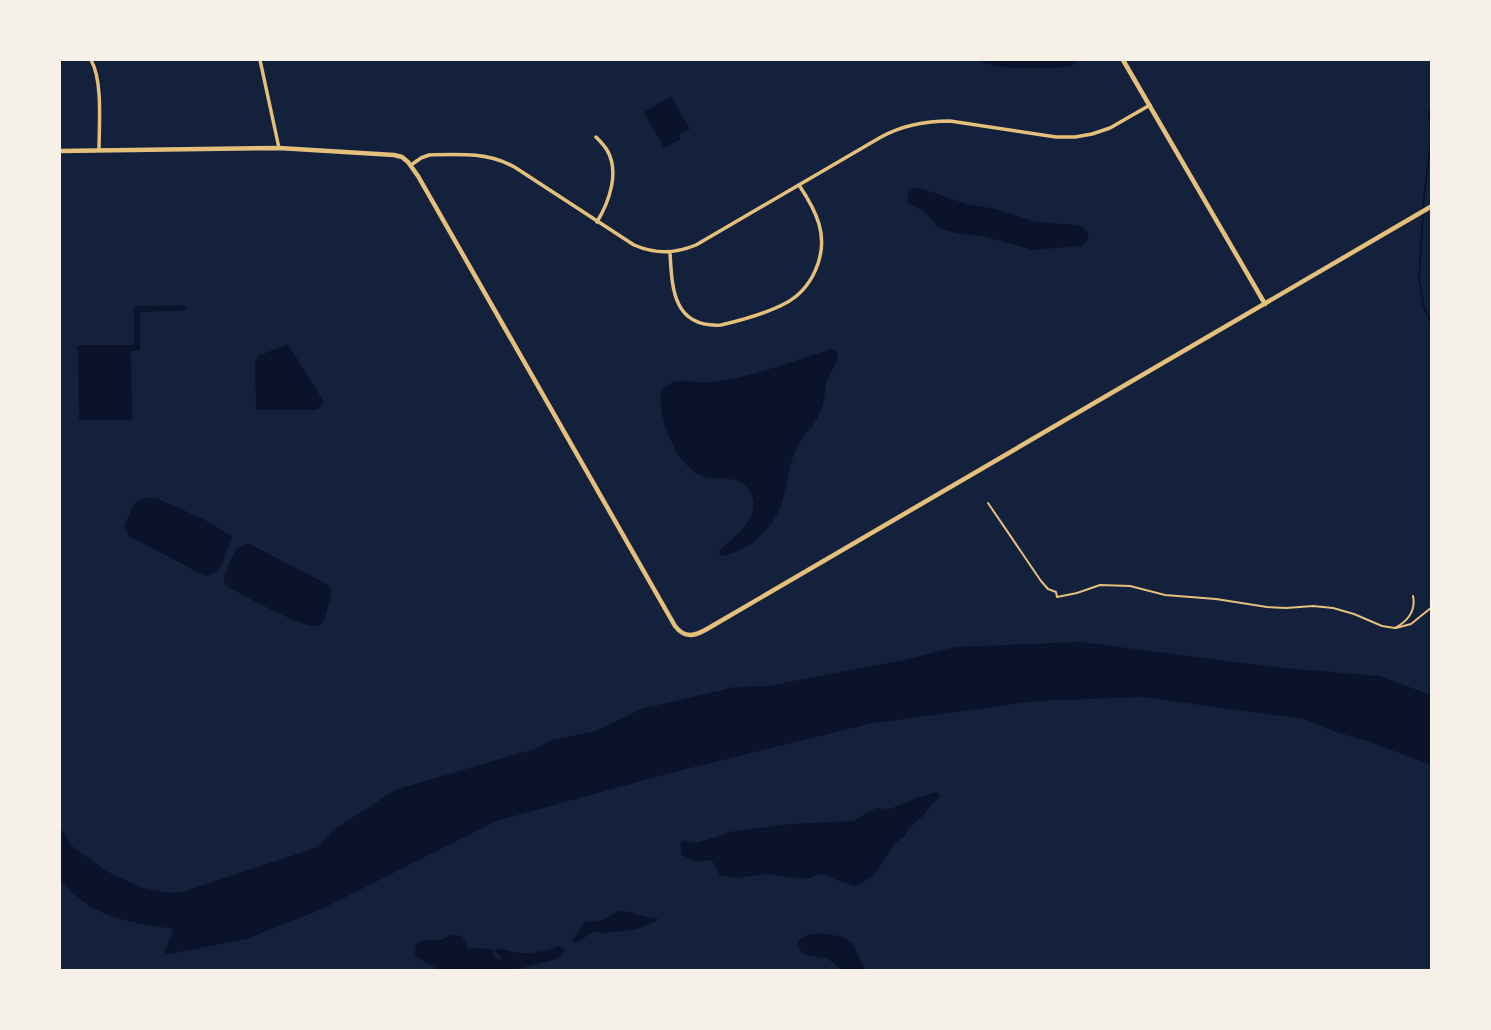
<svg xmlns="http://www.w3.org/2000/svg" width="1491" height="1030" font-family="Poppins,sans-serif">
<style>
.water{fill:#0b132b}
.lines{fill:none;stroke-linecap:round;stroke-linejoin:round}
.stream{stroke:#0b132b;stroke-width:2}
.canal{stroke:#0b132b;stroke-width:6}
.path{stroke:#e5c07b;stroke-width:2}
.minor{stroke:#e5c07b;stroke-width:3.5}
.tertiary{stroke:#e5c07b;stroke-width:4.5}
</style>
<rect width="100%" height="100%" fill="#14213d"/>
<path class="water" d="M977 60H1076L1075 63 1070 67C1041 67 1005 73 977 60Z
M671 96 690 129 679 135 680 139 664 148 644 112Z
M914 188 923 189 967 204 996 209 1036 222 1079 225 1088 232C1089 239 1087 244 1080 246L1033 250 986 237 956 233 938 228 925 212 909 204 907 201 909 192Z
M288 344 324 402 317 410H256L255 363 258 356Z
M131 349 132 420H79L78 350Z
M832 349 838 352C839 363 830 371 827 381 824 392 825 403 820 413 814 427 800 438 794 454 786 476 787 500 773 521 762 538 742 553 721 556L719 554V551C734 536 762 519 751 494 748 487 742 482 735 480 724 477 713 480 702 476 676 466 657 417 661 391 677 373 692 385 712 382 753 377 792 361 832 349Z
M143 498H156L201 518 232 536 231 541C225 554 222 575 205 576L129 536 124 526 134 504Z
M250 544 330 586C334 594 329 604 326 613 325 618 323 624 317 626 306 630 243 595 229 588L224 584C224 575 232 554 238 548 242 544 245 544 250 544Z
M1081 642 1273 667 1379 676 1431 695V765L1370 742 1336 732 1303 719 1141 697 1036 701 869 724 678 771 496 821 320 910 246 939 164 955 173 929C125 921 94 919 60 880V827L72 846 106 871 140 887 169 893 185 891 315 848 335 829 395 790 534 749 553 740 596 731 641 709 735 687 767 686 904 660 954 647Z
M937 792 940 794V797L931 805 925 814 909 828 904 837 895 843 877 871 870 878 855 886 836 880 828 875 820 874 807 879 765 874 737 878 720 876 714 863 709 860 694 862 681 854V842L685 840 689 842 695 843 716 837 729 832 790 824 853 821 876 808 890 809 919 797Z
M619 911C632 911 645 918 659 919 643 930 624 931 605 933 601 933 598 931 594 932 588 933 583 941 575 943L572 940 585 922 603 920Z
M821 933 844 937 853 944 865 970H842L828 959 806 955 800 950 798 943C802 934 812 934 821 933Z
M451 935 462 936 468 948 491 949 495 957 500 960 501 956 497 954 495 950 497 948C503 949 508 951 514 952 530 955 545 951 559 946L565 949 562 955 557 959 514 970H437C431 963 421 961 415 955 414 936 427 942 440 940 444 939 447 937 451 935Z"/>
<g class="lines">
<path class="stream" d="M1423 208 1431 137 1429 111 1432 105
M1423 214 1419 280 1424 307 1432 324"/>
<path class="canal" d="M80 348H137V309L183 308"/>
<path class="path" d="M988 503 1041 581 1048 589 1056 592 1057 597 1077 593 1100 585 1130 586 1165 595 1216 599 1267 607 1286 608 1313 606 1333 608 1354 614 1382 626 1395 628C1408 621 1416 611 1413 596
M1396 628 1411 624 1432 607"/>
<path class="minor" d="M91 60C103 81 99 125 99 150
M260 60 279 148
M596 137C600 141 604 145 607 150 620 172 609 202 597 222
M411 165 421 158 429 155C458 154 490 152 516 168L634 245C655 254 674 254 696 245L881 137C903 125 926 121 950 121L1056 137H1075L1092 134 1110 128 1150 105
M670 253C672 288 673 328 721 325 742 320 765 314 784 304 812 290 828 255 819 224 815 210 807 197 799 185"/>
<path class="tertiary" d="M1123 60 1265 304
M60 151 279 148 394 155 402 157 408 162 418 176 675 626C685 639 695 636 707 629L1432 206"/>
</g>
<rect width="1491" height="1030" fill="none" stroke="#f6f1e7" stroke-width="122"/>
</svg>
